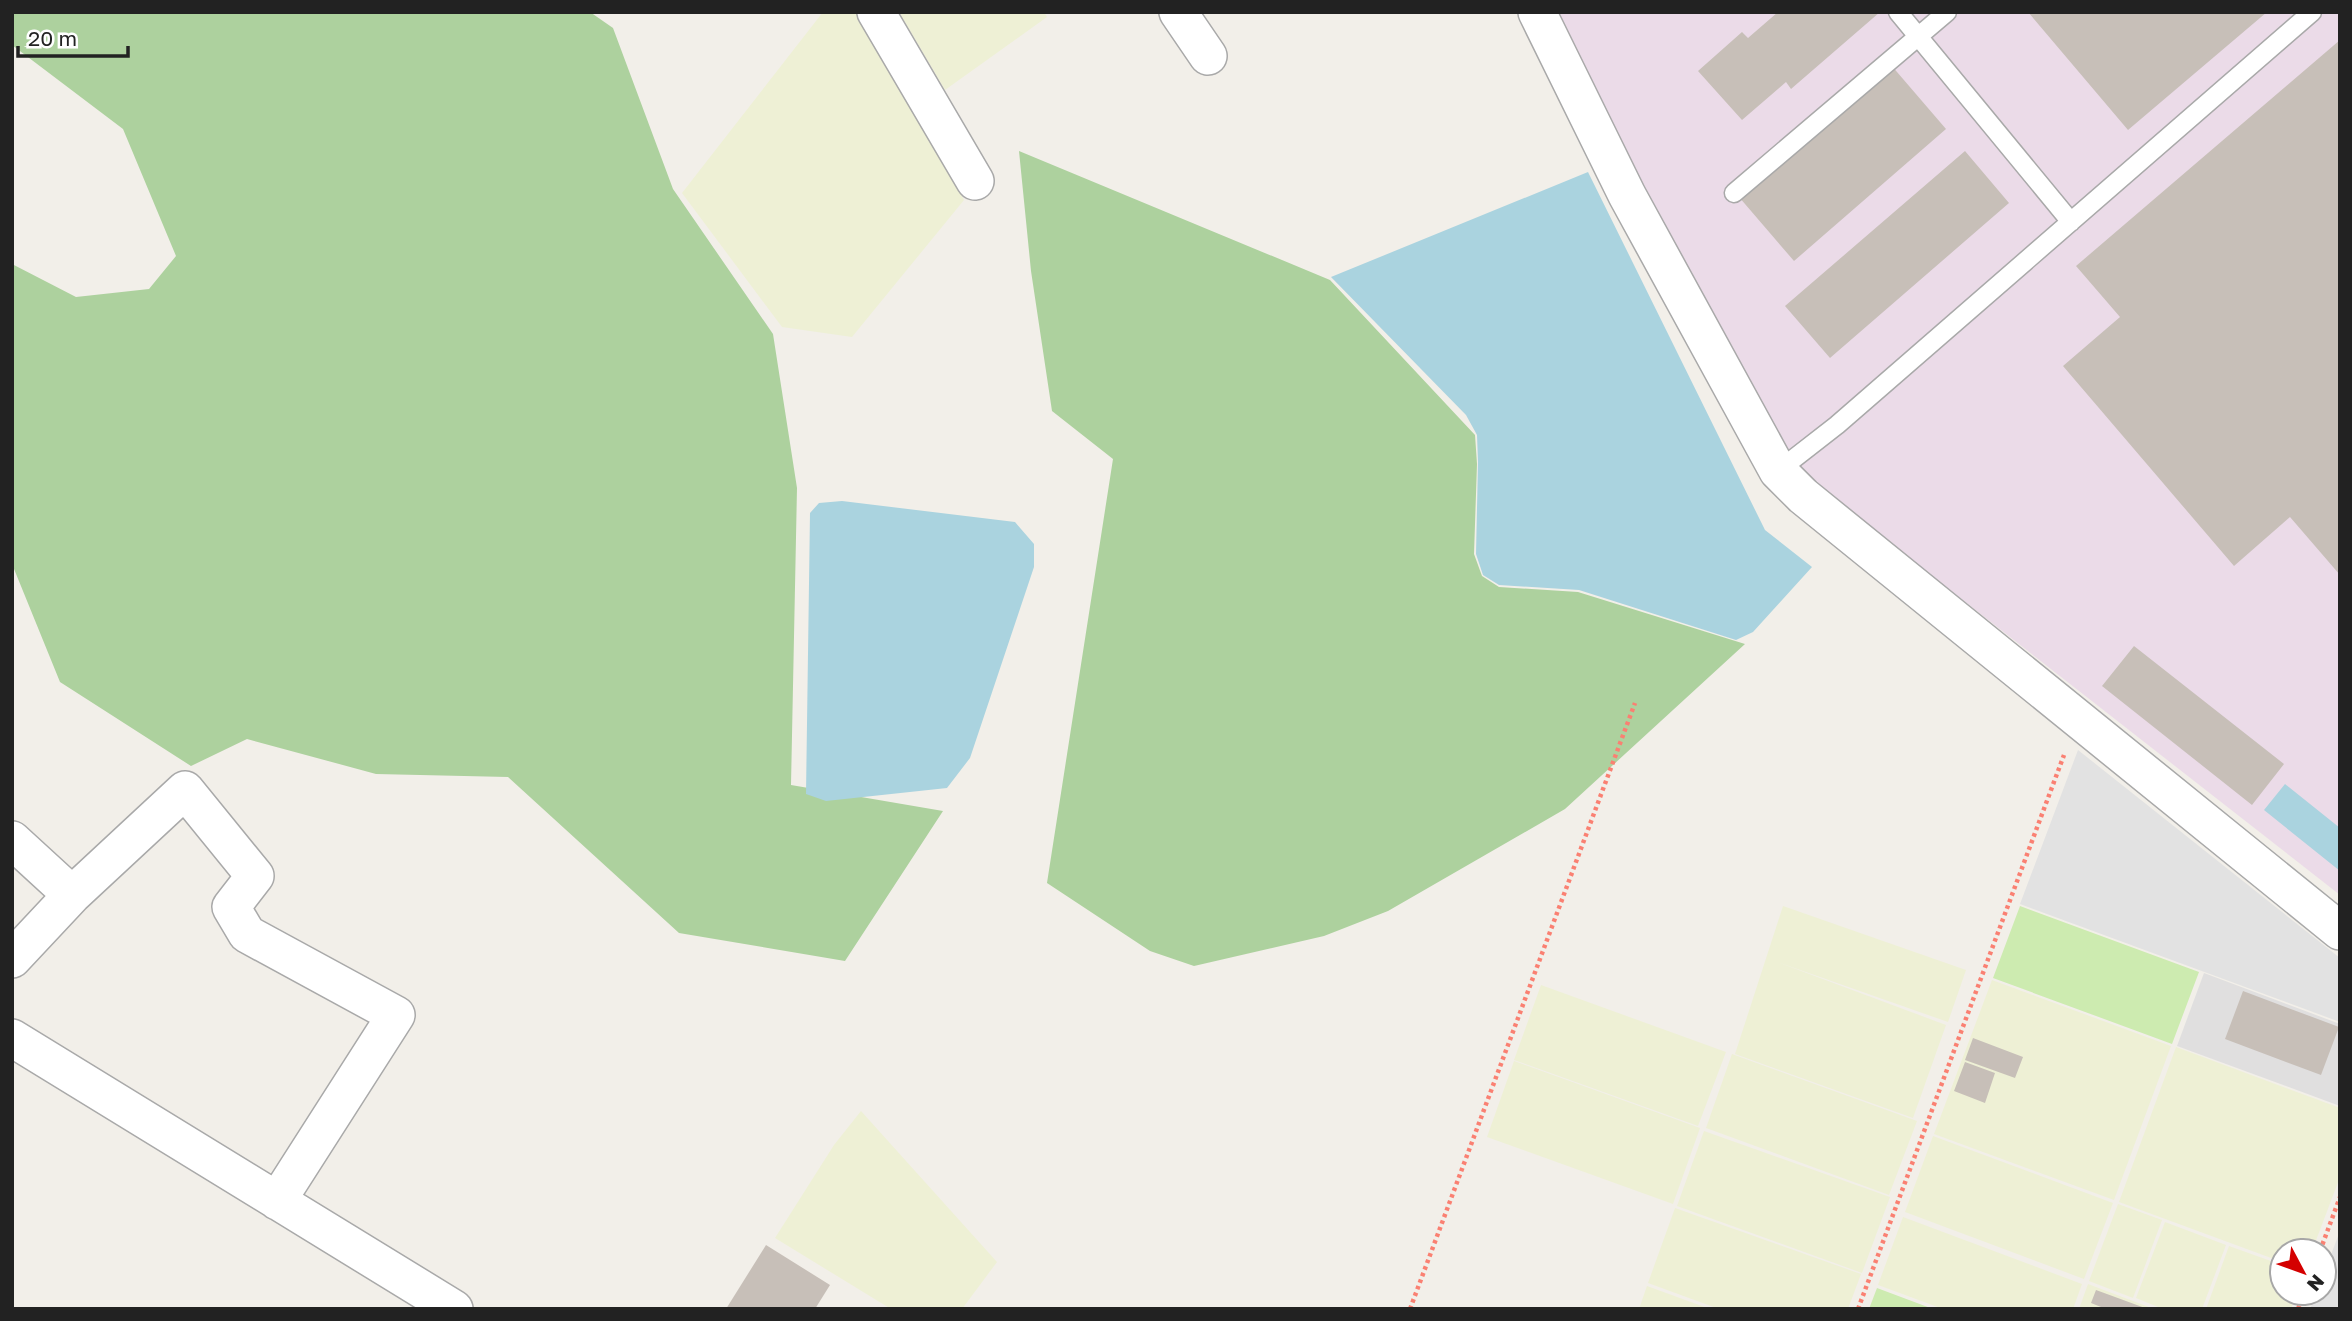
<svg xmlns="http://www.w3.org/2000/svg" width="2352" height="1321" font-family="'Golos Text',sans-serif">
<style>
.residential{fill:#e0dfdf}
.industrial{fill:#ebdbe8}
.farmland{fill:#eef0d5}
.grass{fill:#cdebb0}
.forest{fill:#add19e}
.parking{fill:#e2e2e2}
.water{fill:#aad3df}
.building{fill:#c7bfb8}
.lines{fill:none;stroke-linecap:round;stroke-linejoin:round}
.service-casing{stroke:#a9a9a9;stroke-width:21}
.minor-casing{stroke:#a9a9a9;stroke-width:40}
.path{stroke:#fa8072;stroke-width:4.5;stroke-dasharray:3.5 3.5;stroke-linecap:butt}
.service{stroke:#fff;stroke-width:18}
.minor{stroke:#fff;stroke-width:37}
</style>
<rect width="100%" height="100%" fill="#f2efe9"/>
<path class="residential" d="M2204 973 2340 1024V1106L2177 1046Z"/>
<path class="industrial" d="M1551 12H2340V895L1813 483 1786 452Z"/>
<path class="farmland" d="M823 12H857L865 21 964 200 852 337 782 327 682 193Z
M899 12H1044L1047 17 945 90Z
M1783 906 1966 970 1948 1022 1777 962 1946 1025 1913 1118 1735 1054Z
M1992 980 2171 1046 2114 1200 1934 1134Z
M1541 985 1726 1052 1698 1126 1514 1060Z
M2176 1047 2340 1108V1177L2312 1251H2282V1262L2119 1202Z
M1732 1054 1917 1121 1889 1195 1706 1128Z
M1514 1061 1700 1128 1673 1204 1487 1137Z
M861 1111 997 1262 962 1309H891L775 1238 834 1145Z
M1704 1131 1890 1197 1862 1273 1677 1206Z
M1933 1136 2113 1203 2084 1279 1905 1212Z
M2118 1204 2162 1220 2133 1298 2089 1281Z
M1675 1208 1861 1274 1848 1309H1719L1648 1283Z
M1903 1217 2082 1284 2073 1309H1943L1878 1285Z
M2165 1222 2226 1245 2202 1309H2163L2136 1298Z
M2229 1246 2282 1265V1293H2297L2291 1309H2206Z
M2088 1284 2154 1309H2079Z
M1647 1286 1710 1309H1639Z"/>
<path class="grass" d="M2020 906 2199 972 2172 1044 1993 978Z
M1877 1288 1933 1309H1869Z"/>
<path class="forest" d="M12 12H590L613 28 673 189 773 334 797 488 791 785 943 811 845 961 679 933 508 777 376 774 247 739 191 766 60 682 12 564V264L76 297 149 289 176 256 123 129 12 45Z
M1019 151 1330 280 1475 435 1477 464 1474 554 1482 576 1499 587 1578 592 1745 644 1565 809 1388 911 1324 936 1194 966 1150 951 1047 883 1113 459 1052 411 1031 271Z"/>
<path class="parking" d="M2078 750 2340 958V1022L2020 904Z
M2340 1231V1309H2310L2316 1293H2324V1273Z"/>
<path class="water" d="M1588 172 1765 530 1812 567 1753 632 1736 640 1579 590 1499 585 1483 575 1476 554 1478 462 1477 435 1466 415 1331 277Z
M842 501 1015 522 1034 544V567L970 758 947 788 826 801 806 794 810 513 819 503Z
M2285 784 2340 828V871L2264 810Z"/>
<path class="building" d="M1778 12H1880L1791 89 1786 82 1742 120 1698 71 1742 32 1748 38Z
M2028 12H2267L2128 130Z
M2340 40V575L2290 517 2234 566 2063 366 2120 317 2076 266Z
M1891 65 1946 129 1794 261 1739 197Z
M1965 151 2009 203 1830 358 1785 306Z
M2134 646 2284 764 2252 805 2102 686Z
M2243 991 2339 1027 2321 1075 2225 1039Z
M1973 1038 2023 1057 2015 1078 1965 1060Z
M1965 1062 1995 1073 1985 1103 1954 1091Z
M766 1245 830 1285 815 1309H726Z
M2096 1290 2145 1308V1309H2106L2091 1303Z"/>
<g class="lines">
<defs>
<path id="service" d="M1898 12 2071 222
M1734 193 1947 12
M1778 471 1837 425 2312 12"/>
<path id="minor" d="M876 12 975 181
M1178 12 1208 56
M1537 12 1627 195 1778 471 1803 496 2340 931
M12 840 72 895 12 959
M72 895 185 790 255 876 231 907 247 934 396 1015 277 1201
M12 1038 454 1309"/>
</defs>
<use href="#service" class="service-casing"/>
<use href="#minor" class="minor-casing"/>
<path class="path" d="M2320 1251 2340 1197
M1410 1309 1635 703
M1858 1309 2064 755
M2298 1309 2304 1293"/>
<use href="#service" class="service"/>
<use href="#minor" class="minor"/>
</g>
<rect width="2352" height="1321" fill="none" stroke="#222222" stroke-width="28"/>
<g transform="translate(2303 1272) rotate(131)"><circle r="33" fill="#ffffff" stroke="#a7a7a7" stroke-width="2"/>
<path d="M0-5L12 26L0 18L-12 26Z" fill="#d40000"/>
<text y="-10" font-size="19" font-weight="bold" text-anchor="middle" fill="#222222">N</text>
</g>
<path d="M18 46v10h110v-10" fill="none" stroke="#222222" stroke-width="3.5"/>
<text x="28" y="46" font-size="21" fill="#222222" stroke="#ffffff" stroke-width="5" paint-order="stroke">20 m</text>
</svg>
